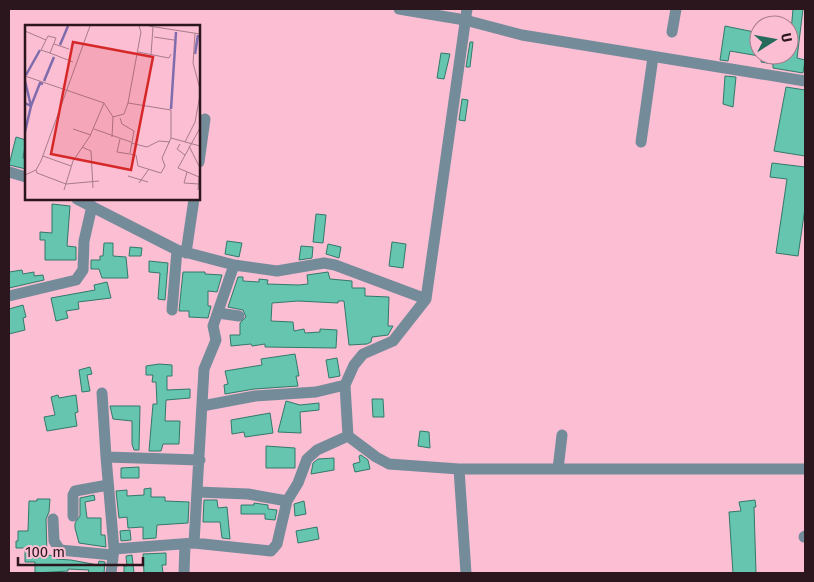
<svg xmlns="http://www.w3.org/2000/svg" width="814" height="582" font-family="'Fira Sans',sans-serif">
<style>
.building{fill:#65c5af;stroke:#32796a}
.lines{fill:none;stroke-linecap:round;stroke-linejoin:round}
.minor{stroke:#748b9a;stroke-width:11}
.inset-river{fill:none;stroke:#7f6cac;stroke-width:2.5}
.inset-road{fill:none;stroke:#a87b8b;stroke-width:1}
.view{fill:#d62828;fill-opacity:0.15;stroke:#d62828;stroke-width:2.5}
.inset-edge{fill:none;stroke:#2c161e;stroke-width:2.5}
</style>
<rect width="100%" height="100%" fill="#fbbed3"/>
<path class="building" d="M793 9H803L797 58 805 60 803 73 773 68V64L761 62 762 55H789Z
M725 26 759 33V56L730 51 728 61 720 60Z
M470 42H473L470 67H466Z
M441 53 450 54 444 79 437 78Z
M725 76 736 77 733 107 723 104Z
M786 87 805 90V156L774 151Z
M462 99 468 100 465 121 459 120Z
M16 137 26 140 23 158H26V169L9 165Z
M772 163 805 167V208L798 256 776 253 787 179 770 177Z
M52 204 70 206 67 246 76 247V260H45V240H40V232L52 233Z
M316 214 326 215 323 243 313 242Z
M227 241 242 243 239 257 225 254Z
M392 242 406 244 403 268 389 266Z
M104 243H113V256L126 257 128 278H102L99 269H91V260H100V256H103Z
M328 244 341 247 339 258 326 254Z
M301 246 313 247 312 258 299 260Z
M130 247 142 248 141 256H129Z
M149 261 168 263 165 300 158 299 160 273 149 272Z
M22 270 23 274 34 272V276L43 275 44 280 9 288V272Z
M183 272H205V274L222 275 217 292 208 291V306H211L208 318 189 317V311H179Z
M328 272 330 279 352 281V288H365V296L389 297 388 326H393L388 335 372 337 371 342 367 344 349 345 344 301H338V303L298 301 272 303 271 321 293 322 294 331 304 329 305 333 320 332V329L337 330 336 348 265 347V344L252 346 251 344 231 346 230 335H240V323L246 317 243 310 228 307 238 277H243V281L259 282V279L268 280 267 284 299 285 308 284 307 275Z
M107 282 111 298 78 302 79 309 66 311 68 318 56 321 51 298 95 290 94 285Z
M23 305 26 317 23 318 25 330 9 334V309Z
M295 354 299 376H296L298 386 254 389 225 394 224 385 228 384 225 371 262 365 261 359Z
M337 358 340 376 329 378 326 360Z
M159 364 172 365V376H167V390L190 389V398L166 400 165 421H180L179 444H163L161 451H149L153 404H157L156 382H152L153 375H146V366Z
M90 367 92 374 87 375 90 391 82 392 79 370Z
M58 395 59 398 76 395 78 412 75 413 77 426 47 431 44 417 55 415 51 397Z
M372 399H383L384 417H373Z
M286 401 300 405 319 403V410L300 412 301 433 278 432Z
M110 406H140L139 450H134L132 444V421L113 419Z
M270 413 273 433 245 437 244 432 232 434 231 420Z
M420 431 429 432 430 448 418 446Z
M266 446 295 448V468H266Z
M361 455 368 460 370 469 355 472 353 464 360 462 359 456Z
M334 458V470L311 474 313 463 318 459Z
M139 467V478H121V468Z
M151 488V497H165V501L189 502 188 523 157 525 156 538 143 539V527L128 528 127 517 119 518 116 491 127 490V496L144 495V489Z
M94 495 95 500 85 502 87 518H101V535H105L106 547 79 543 75 528V523L80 516V498Z
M37 499H50L49 512 46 519 47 555 56 556V559L71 560 98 565 99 561 105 562 104 573H88L89 570 68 569V571L35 573V562H25V548H16V541H18V531H28L29 501H37Z
M204 500H217L218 508 227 507 230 539 222 538 220 522H203Z
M755 500 756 507H754L756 573H733L729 512 741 511 739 502Z
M304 501 306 514 295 516 294 504Z
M254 503 268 505V509L277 510 275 520 265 519V514H241V505H254Z
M317 527 319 539 298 543 296 531Z
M130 530 131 540 121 541 120 531Z
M166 553V565H162L163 573H144L143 554Z
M132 555 134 573H124V566H127L126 556Z"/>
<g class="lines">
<path class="minor" d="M399 9 465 20 522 35 805 81
M672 32 676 9
M641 142 653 57
M199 162 205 119
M9 172 26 177
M77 199 177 250 234 265 277 271 324 263 335 265 426 299
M186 253 194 199
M9 296 76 280 83 270 84 241 92 206
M172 310 177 250
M218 313 239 316
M102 393 106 457
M202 406 255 396 316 392 345 385
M459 469H805
M558 469 562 435
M197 492 248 494 287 501
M73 516V495L75 491 108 485
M53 519 54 541 60 550 113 555
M804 537 805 536
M194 543 204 369 216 340 213 326 234 265
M114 549 194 543 271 551 277 544 287 501 298 483 307 459 317 450 348 436
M111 573 114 549 106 457 200 460
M184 573 185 544
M466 573 459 469 389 464 376 457 348 436 345 385 354 365 363 354 393 341 426 299 467 9"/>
</g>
<g transform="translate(25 25)">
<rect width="175" height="175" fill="#fbbed3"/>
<path class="inset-river" d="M35 20 43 1M170 29 173 10M1 50 15 25M0 56 6 81 0 107M19 56 29 32M0 78 6 81 15 58 18 59M146 84 151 7"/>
<path class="inset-road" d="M124 1 175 9M0 6 21 15M170 9 168 38 175 64M23 11 31 13 25 28 16 25ZM129 12 149 15M29 19 44 24M113 27 144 33 146 29M25 28 48 37M126 30 128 2M0 51 79 78 88 92 99 89 103 78 146 85V113L175 121M103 78 116 7 114 1M95 93 97 99 109 106 105 128M48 104 66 110M69 104 106 117M87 112 88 92M95 114 92 127 111 130 113 141 136 148 140 141 137 133 146 113M160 117 170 97 175 70M106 118 122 122 134 116 145 117M155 119 152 124 160 130M164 121 174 141M57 122 66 126 68 163M18 131 46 141M11 145 12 148 41 159 74 156M162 147 159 158 174 159M0 150 11 145 16 136 65 1M103 151 123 157M114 158 124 144M39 165 48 136 65 111 79 78M173 165 174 152 153 143 175 103"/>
<path class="view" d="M48 17 128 32 106 145 26 129Z"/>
<rect width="175" height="175" class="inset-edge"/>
</g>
<rect width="814" height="582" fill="none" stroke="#2c161e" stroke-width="20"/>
<g transform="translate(774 40) rotate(79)"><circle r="24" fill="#fbbed3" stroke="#a87b8b"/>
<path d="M0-4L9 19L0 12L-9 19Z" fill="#266a5b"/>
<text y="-8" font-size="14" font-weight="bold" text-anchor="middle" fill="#2c161e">U</text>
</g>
<path d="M18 557v8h125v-8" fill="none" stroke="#2c161e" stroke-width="2.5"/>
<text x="25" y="557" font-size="15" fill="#2c161e" stroke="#fbbed3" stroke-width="4" paint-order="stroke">100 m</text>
</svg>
